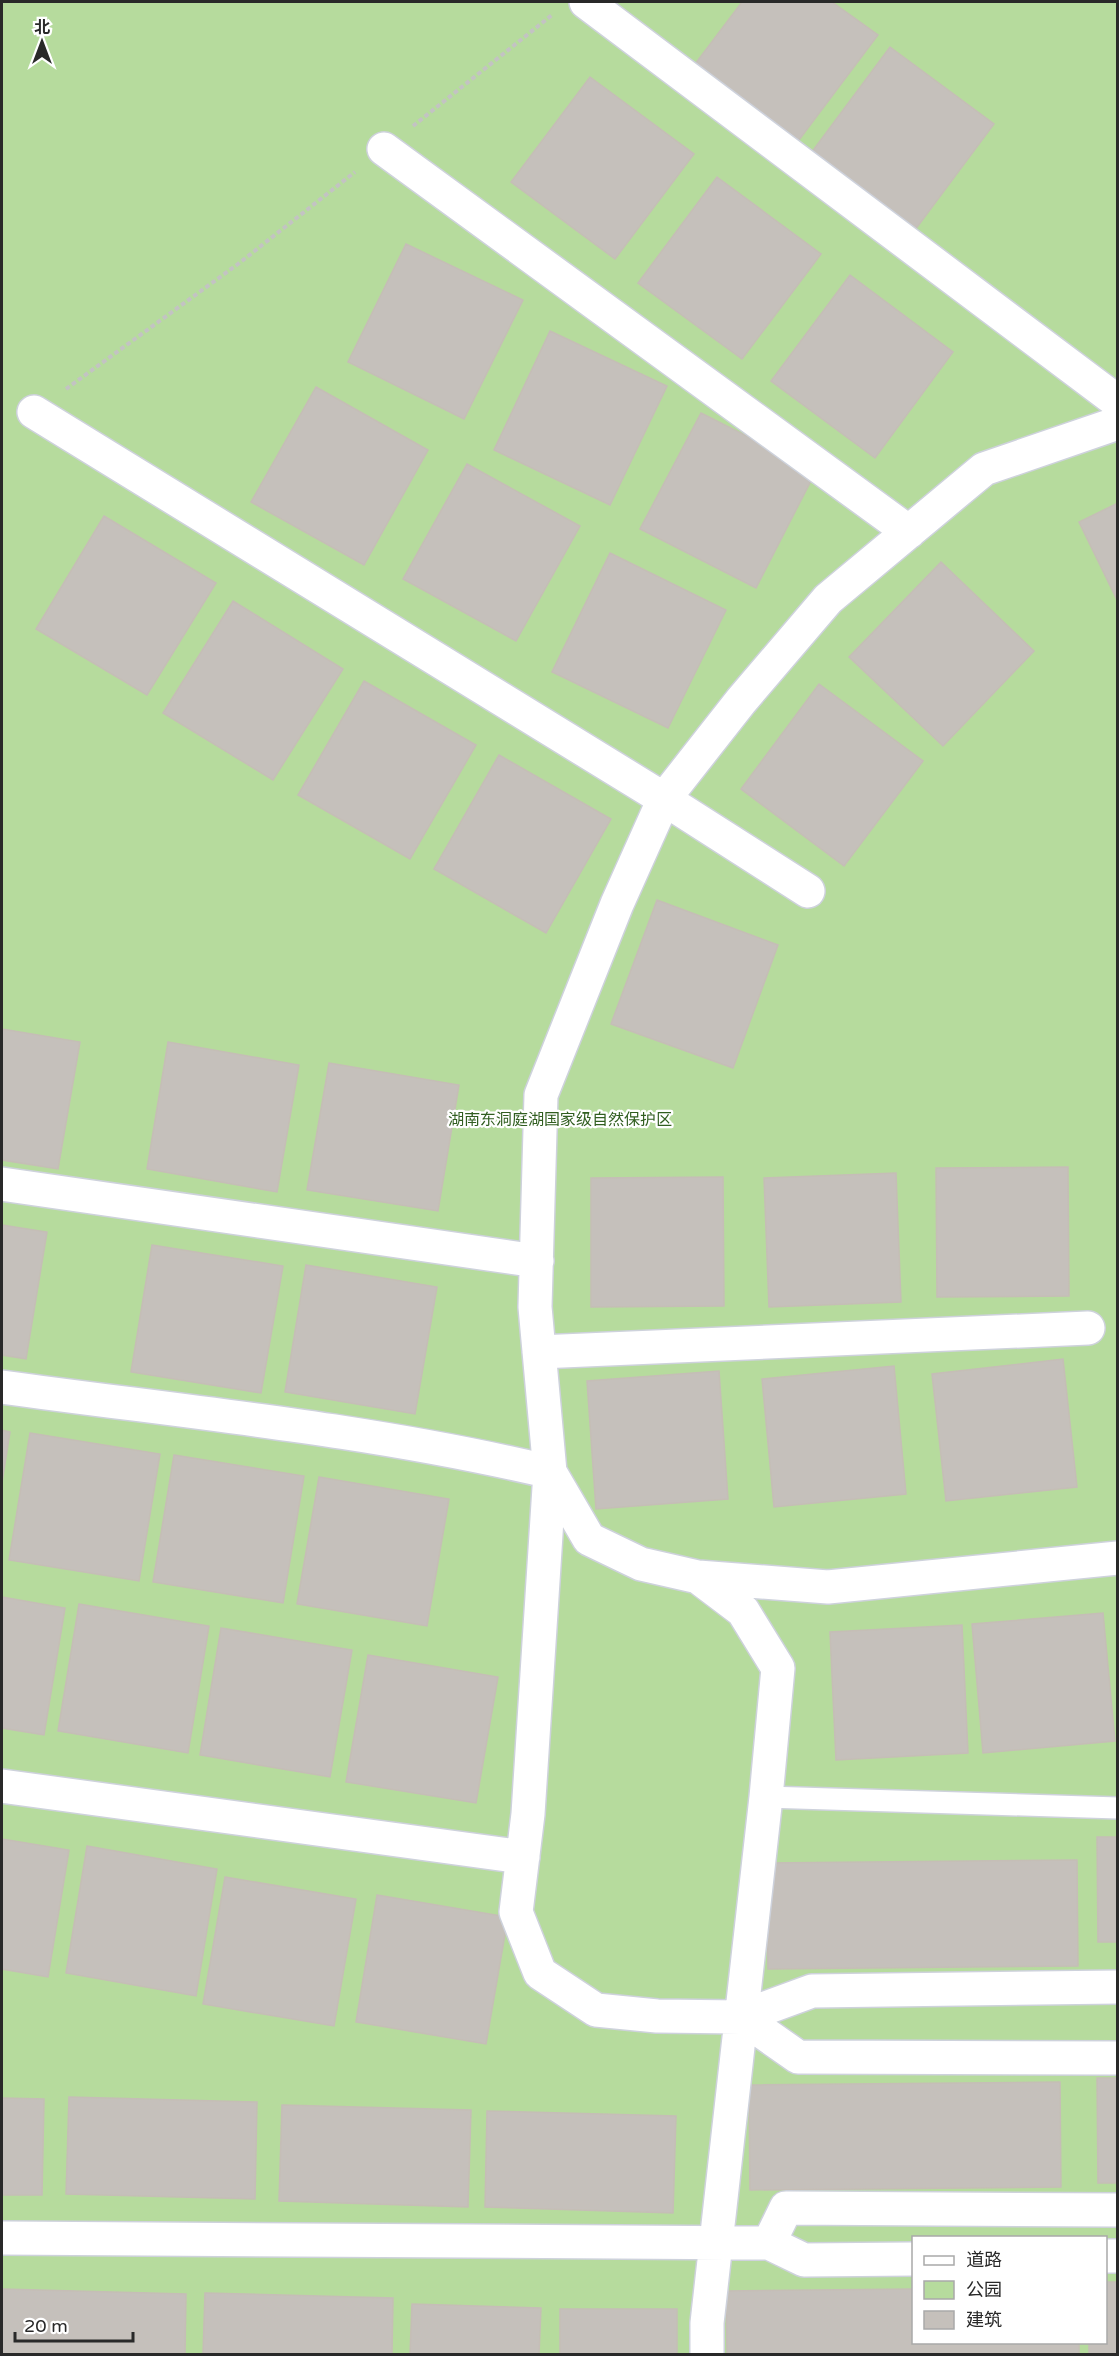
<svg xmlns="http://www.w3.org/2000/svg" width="1119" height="2356" font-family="'Varela Round','Noto Sans SC',sans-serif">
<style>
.green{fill:#b6db9d;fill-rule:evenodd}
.building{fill:#c5c0bb;stroke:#c5beb6;stroke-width:1.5}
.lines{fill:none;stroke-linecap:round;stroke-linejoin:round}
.lane-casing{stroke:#ced2dc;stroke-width:24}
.street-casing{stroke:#ced2dc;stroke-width:36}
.path{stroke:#c3c3c3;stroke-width:4;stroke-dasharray:4.5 3;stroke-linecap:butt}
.lane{stroke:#fff;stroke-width:21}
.street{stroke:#fff;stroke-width:33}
.labels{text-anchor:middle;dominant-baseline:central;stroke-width:4.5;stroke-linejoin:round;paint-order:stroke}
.park-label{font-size:16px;fill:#315e20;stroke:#fff}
</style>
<rect width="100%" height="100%" fill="#eae3db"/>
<path class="green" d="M2 2H1117V2354H2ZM914 2238H1106V2342H914Z"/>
<path class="building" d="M742 2H832L878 35 799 140 695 64Z
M890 47 994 124 915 230 811 153Z
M590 77 694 154 615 259 511 182Z
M717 177 821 254 742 359 638 283Z
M406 244 523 300 464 419 348 362Z
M850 275 953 352 875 458 771 381Z
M550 331 667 386 610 505 494 450Z
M316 387 428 450 364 565 251 502Z
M701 413 816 471 756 588 640 529Z
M467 464 580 526 516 641 403 579Z
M1118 503V602L1079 522Z
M104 516 216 583 147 695 36 629Z
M610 553 726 610 668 728 552 672Z
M941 562 1034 651 943 746 849 657Z
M233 601 343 669 273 780 163 713Z
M364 681 476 745 410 859 298 795Z
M819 684 923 761 844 866 741 789Z
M499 755 611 819 546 933 434 869Z
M657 900 778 945 733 1068 611 1024Z
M2 1029 80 1042 58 1169 2 1160Z
M168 1042 299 1065 277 1192 147 1169Z
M329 1063 459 1085 438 1211 307 1190Z
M1068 1167 1069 1296 937 1297 936 1168Z
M896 1173 901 1302 769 1307 764 1178Z
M723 1177 724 1306 591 1307V1178Z
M2 1225 47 1232 26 1359 2 1355Z
M152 1245 283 1266 261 1393 131 1372Z
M306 1265 437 1287 415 1414 285 1392Z
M1063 1359 1077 1487 946 1501 932 1374Z
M894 1366 906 1494 774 1507 762 1379Z
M719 1371 728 1499 596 1509 587 1381Z
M2 1430 10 1432 2 1483Z
M30 1433 160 1454 139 1581 9 1560Z
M174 1455 304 1476 283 1603 153 1582Z
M319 1477 449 1499 427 1626 297 1604Z
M2 1597 65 1608 44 1735 2 1728Z
M79 1604 209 1626 188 1753 58 1731Z
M1103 1613 1115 1741 983 1753 972 1624Z
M962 1625 968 1753 836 1760 830 1632Z
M221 1628 352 1650 330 1777 200 1755Z
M368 1655 498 1677 476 1803 346 1782Z
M1097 1837H1118V1942H1098Z
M2 1839 69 1850 48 1977 2 1969Z
M87 1846 217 1869 196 1996 66 1973Z
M1077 1860 1078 1966 768 1969 766 1863Z
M225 1877 356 1899 334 2026 203 2004Z
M377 1895 508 1917 486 2044 356 2022Z
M1097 2078H1118V2183H1098Z
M1060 2082 1061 2187 750 2190 749 2085Z
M69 2097 257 2102 255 2199 66 2194Z
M2 2098 44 2099 42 2195H2Z
M282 2105 471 2110 468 2207 279 2201Z
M487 2111 676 2116 673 2213 485 2207Z
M1106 2282H1118V2354H1089V2342H1106Z
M2 2289 186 2294 185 2354H2Z
M914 2289V2342H1079V2354H727L726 2291Z
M205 2293 393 2298 392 2354H203Z
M412 2304 541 2308 539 2354H410Z
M560 2309H677V2354H560Z"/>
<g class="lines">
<defs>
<path id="lane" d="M766 1797 1118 1808"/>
<path id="street" d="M586 2 1118 402
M384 149 909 532
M34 412 664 799 808 891
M1118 423 984 469 828 599 741 701 664 799 617 904 541 1095 535 1307 550 1472 528 1814 516 1912 540 1973 596 2010 657 2016 741 2017 812 1991 1118 1987
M2 1184 537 1261
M539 1352 1088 1328
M2 1387C184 1412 370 1429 550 1472L589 1539 641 1564 698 1577 743 1611 778 1668 766 1797 707 2323V2354
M698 1577 828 1587 1118 1558
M2 1786 523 1857
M741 2017 798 2057 1118 2058
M2 2238 769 2243 786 2208 1118 2210
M769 2243 804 2260 914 2259
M1106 2256H1118"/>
</defs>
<use href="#lane" class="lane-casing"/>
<use href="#street" class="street-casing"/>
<path class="path" d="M413 126 552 15
M66 389 238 264 355 172"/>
<use href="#lane" class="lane"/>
<use href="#street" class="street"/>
</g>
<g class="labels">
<g class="park-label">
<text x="560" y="1120">湖南东洞庭湖国家级自然保护区</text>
</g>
</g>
<rect width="1119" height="2356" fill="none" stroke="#292929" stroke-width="6"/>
<rect x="912" y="2236" width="195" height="108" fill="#ffffff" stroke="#a9a9a9" stroke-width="1.5"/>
<rect x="924" y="2256" width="30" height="9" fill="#ffffff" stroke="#a9a9a9" stroke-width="1.5"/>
<text x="966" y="2266" font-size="18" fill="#292929">道路</text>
<rect x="924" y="2281" width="30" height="18" fill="#b6db9d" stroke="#a9a9a9" stroke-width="1.5"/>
<text x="966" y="2296" font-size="18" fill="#292929">公园</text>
<rect x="924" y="2311" width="30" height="18" fill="#c5c0bb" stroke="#a9a9a9" stroke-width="1.5"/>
<text x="966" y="2326" font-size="18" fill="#292929">建筑</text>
<g transform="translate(42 42)" stroke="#ffffff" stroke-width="4.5" paint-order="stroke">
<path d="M0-4.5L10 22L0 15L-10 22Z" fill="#292929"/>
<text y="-9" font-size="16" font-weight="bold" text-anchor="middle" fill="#292929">北</text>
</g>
<path d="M15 2332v9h118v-9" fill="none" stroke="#292929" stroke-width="3"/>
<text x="24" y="2332" font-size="18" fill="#292929" stroke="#ffffff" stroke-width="4.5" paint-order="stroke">20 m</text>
</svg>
